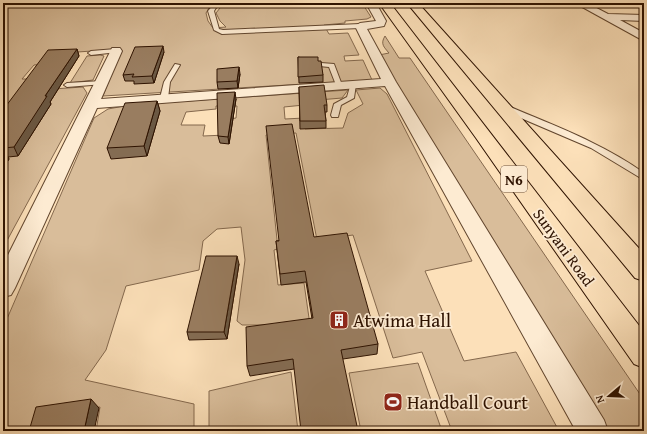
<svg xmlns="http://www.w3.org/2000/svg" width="647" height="434" font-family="'Gentium Book Plus',serif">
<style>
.green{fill:#d9bd9a;stroke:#84684d;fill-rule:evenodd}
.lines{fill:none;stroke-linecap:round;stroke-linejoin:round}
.lane-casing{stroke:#62462e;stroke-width:2}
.street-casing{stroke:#62462e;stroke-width:2}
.primary-casing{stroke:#2e1200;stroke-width:2}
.lane{fill:#fdebd2;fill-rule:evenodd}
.street{fill:#fdebd2;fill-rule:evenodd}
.primary{fill:#fce0b9;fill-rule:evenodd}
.wall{fill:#846c53;stroke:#2e1200}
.shaded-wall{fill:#6b5843;stroke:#2e1200}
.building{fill:#997d60;stroke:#2e1200}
.labels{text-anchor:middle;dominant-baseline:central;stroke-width:3.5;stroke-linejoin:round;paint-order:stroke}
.shield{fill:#fdebd2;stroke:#6c533f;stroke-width:1}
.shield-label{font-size:15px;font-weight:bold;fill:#2e1200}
.street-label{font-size:16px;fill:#2e1200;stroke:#fdebd2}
.near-poi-label{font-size:19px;fill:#2e1200;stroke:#fdebd2;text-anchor:start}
</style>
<rect width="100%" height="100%" fill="#fce0b9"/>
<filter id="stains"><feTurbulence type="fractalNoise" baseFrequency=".005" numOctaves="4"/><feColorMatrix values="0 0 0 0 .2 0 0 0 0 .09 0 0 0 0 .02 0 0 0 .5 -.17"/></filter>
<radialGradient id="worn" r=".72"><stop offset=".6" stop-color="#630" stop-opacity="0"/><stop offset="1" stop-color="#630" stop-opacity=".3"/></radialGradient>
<path class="green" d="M3 3H212L206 13 208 21 213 28 226 27 220 21 216 13 224 3H362L371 17 367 19 345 21V23L324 25 329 34 348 33 359 55 344 56 345 61 363 60 372 80 103 96 121 49 63 53 45 64 34 65 22 79H34L37 90 83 87 87 93 3 248Z
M385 36 399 58H410L644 400V431H608L379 55 389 53C384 47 380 44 385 36Z
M100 55 104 56 93 80 70 83 87 56Z
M380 88 387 94 472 261 425 271 464 361 516 352 559 431H452L422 352 393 358 353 235 317 240 296 133 266 135 278 249 274 250 278 285 304 283 310 325H242L237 321 245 260 241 227 217 229 203 241 199 270 126 286 106 350 85 380 194 404V431H96L100 407 45 415 40 431H3V328L94 118 108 109 130 105 348 90 342 98 307 101 304 105 284 107 285 119 304 118 305 129 343 128 348 113 363 104 356 90ZM216 106H237L236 118 229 119 226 135 203 136 205 125H181L186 112 216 109Z
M418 363 442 431H361L349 373Z
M291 372 298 431H209V391Z"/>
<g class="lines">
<defs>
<path id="lane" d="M215 3H219L214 11 219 29 223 30 360 24 363 26 360 28 222 34 214 30 208 11Z
M116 49 119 51 118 52 91 55 88 53 91 51Z
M321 63 334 64 342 85 341 86 336 85 329 67 319 66V64Z
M175 64 180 65 170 82 168 98 164 100H161L160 98 164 82Z
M102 81 105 83 104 84 67 87 64 85 67 83Z
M351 83 356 84 354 98 341 105 338 117H332L331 115 334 104 347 97Z
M502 106H508C555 126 602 143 644 173V180L591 148 502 110Z"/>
<path id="street" d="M366 3H376L386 21 384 26 367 29 396 82 604 420 608 431H576L385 86 97 108 15 288 11 295 3 297V265L112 48H120L122 51 101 99 381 79 355 26 360 23 376 21Z
M575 3H587L608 14 644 15V21L620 20 644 33V41Z"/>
<path id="primary" d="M379 3H390L644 332V368L634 364 476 138Z
M407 3H418L644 254V281L635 278Z"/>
</defs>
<use href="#lane" class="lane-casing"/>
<use href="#street" class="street-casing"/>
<use href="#primary" class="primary-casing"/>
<use href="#lane" class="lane"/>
<use href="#street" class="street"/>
<use href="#primary" class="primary"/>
</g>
<path class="wall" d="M77 49 79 56 50 102 51 104 18 156 8 157 9 159 3 169V110Z
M164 52 154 83 134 84V81H125L123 75Z
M298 57 318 61 323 75V82L299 83Z
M240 74 238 88 218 89 217 82Z
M299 87 327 105V112H325L326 121V128L300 129Z
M236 99 229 144 220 143 218 136Z
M157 101 160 111 147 156 111 159 107 148Z
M314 237 378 344 377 354 343 359 294 369 250 376 247 366 312 319 306 282 281 285 276 241Z
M239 264 227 339 189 340 187 332Z"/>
<path class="shaded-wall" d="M163 46 164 52 154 83 152 76Z
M77 49 79 56 50 102 51 104 18 156 14 147 45 96Z
M239 67 240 74 238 88 237 81Z
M235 92 236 99 229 144 228 137Z
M157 101 160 111 147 156 144 146Z
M4 150 9 159 3 169V152Z
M237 256 239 264 227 339 224 332Z
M91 399 99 408 94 431H84Z"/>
<path class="building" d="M163 46 152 76 132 77 134 74 123 75 135 47Z
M77 49 45 96H47L14 147 3 148V110L48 50Z
M298 57H318V61H321L323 75 298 77Z
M239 67 237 81 217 82V69Z
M324 85 327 105H324L326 121H300L299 87Z
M235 92 228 137 218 136 217 93Z
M157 101 144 146 107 148 125 103Z
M292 124 314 237 347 233 378 344 341 350 358 431H301L293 359 247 366 246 327 313 318 305 271 280 274 276 241H279L266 126Z
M206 256H237L224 332H187Z
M91 399 84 431H29L36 407Z"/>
<defs>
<symbol id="building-square" viewBox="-11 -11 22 22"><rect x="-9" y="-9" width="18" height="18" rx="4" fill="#8f2418" stroke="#fdebd2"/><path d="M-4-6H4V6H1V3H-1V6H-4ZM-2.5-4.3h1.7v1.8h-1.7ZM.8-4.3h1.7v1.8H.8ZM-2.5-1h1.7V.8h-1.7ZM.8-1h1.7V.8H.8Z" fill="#fff"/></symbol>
<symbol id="stadium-square" viewBox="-11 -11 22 22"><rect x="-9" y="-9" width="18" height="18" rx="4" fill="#8f2418" stroke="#fdebd2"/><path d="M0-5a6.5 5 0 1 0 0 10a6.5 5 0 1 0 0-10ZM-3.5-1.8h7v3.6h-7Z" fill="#fff"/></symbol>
</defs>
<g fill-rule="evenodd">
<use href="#building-square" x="328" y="309" width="22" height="22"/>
<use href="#stadium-square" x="382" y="391" width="22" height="22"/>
</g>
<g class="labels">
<rect class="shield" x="501" y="166" width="26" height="26" rx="3"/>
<g class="shield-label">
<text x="514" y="179">N6</text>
</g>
<g class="street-label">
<text transform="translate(564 247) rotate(54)">Sunyani Road</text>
</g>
<g class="near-poi-label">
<text x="353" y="320">Atwima Hall</text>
<text x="407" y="402">Handball Court</text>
</g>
</g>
<rect width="647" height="434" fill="none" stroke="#fce0b9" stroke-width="16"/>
<rect x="4" y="4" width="639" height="426" fill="none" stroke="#2e1200" stroke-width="2"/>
<rect x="8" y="8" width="631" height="418" fill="none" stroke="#2e1200"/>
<g transform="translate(609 396) rotate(251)" stroke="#fdebd2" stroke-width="3" paint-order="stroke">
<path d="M0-3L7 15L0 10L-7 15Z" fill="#2e1200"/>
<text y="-6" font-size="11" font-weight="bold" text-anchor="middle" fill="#2e1200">N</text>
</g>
<rect width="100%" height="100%" filter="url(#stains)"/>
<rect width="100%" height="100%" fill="url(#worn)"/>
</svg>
